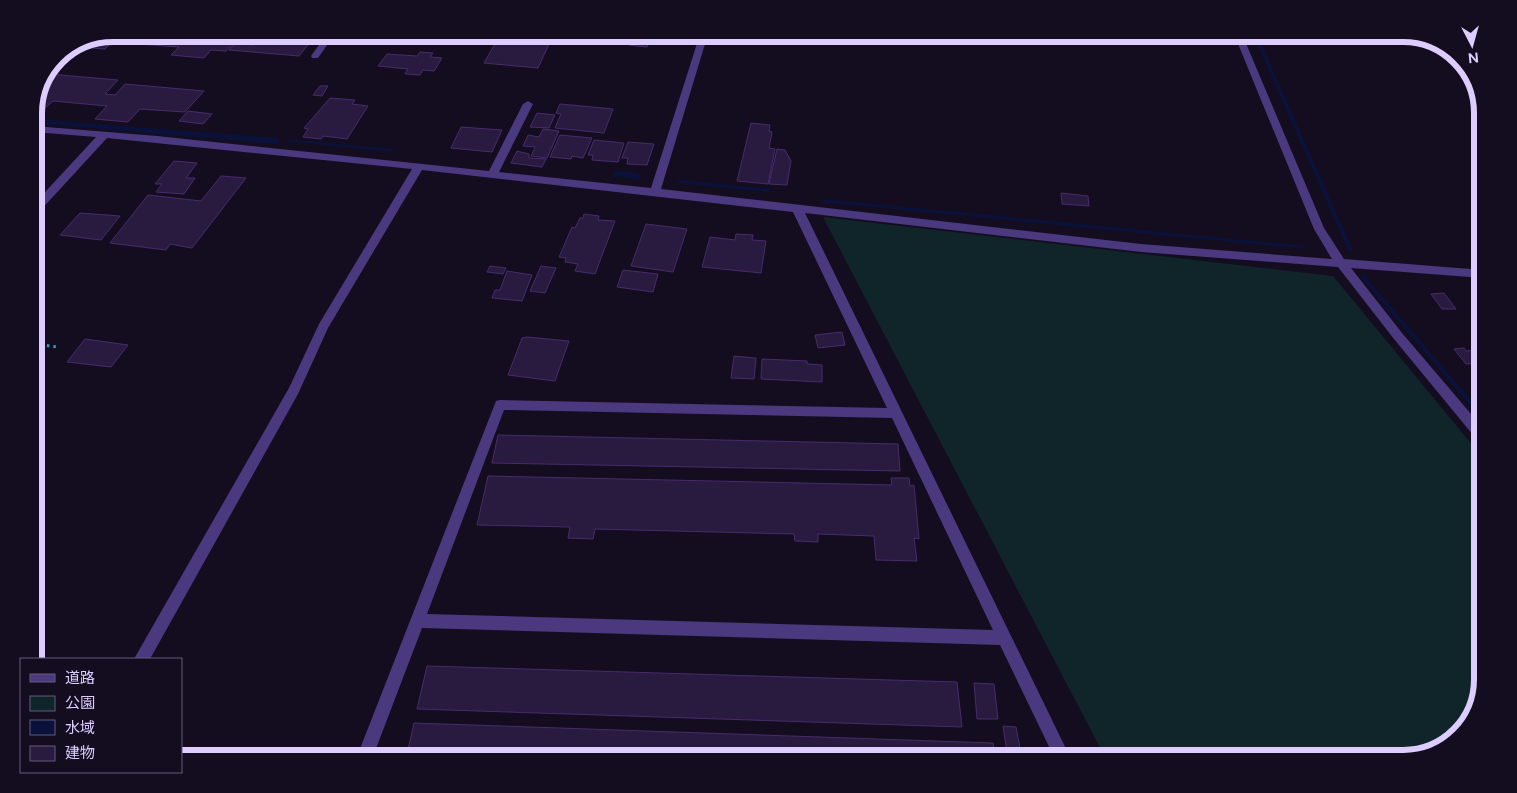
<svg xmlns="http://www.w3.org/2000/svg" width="1517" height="793" font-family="Figtree,'Noto Sans JP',sans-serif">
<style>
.green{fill:#10252a}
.water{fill:#0a123c}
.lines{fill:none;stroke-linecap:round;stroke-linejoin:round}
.stream{fill:#0a123c;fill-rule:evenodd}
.building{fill:#291a40;stroke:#462c6c}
.path{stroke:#309daf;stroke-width:3;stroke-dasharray:2.5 4;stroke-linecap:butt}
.minor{fill:#4a397e;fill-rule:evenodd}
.rim{fill:none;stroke:#dccdfe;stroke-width:6}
</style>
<rect width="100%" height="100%" fill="#140d20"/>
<path class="green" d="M823 217 1333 276 1483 458V680L1475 715 1444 748 1404 759H1106Z"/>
<path class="water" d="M1253 34H1257L1353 251 1348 250Z
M287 139 393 149 392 152 286 141Z
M679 180 770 189 769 192 678 183Z
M823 199 1304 246 1305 249 822 202Z
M1364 275 1483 414V421L1360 276Z"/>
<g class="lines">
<path class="stream" d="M34 119 276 138 280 141 276 144 34 123Z
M617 171 637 173 641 176 637 179 614 176V172Z"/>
</g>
<path class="building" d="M113 34H241L226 51 211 50 204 58 171 55 179 47 112 42 105 49 81 47Z
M260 34H317L299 56 229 50 235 43 254 45 261 36Z
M366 34H387L381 43 361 41Z
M634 34H686L685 39 651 38 647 47 629 45Z
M497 40 549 44 538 68 484 63Z
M420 52 433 53 430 57 442 58 434 71 423 70 420 75 405 74 408 69 378 66 387 54 417 56Z
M49 74 118 80 105 94 115 95 125 84 204 91 185 112 140 109 128 122 95 119 107 106 53 101 43 110H34Z
M320 86H328L322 96 313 95Z
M330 98 355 100 352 104 368 106 347 139 324 136 321 139 303 137 308 129 304 128Z
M560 104 613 109 604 133 555 128 561 114 556 113Z
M188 111 212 114 203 124 179 121Z
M537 113 555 115 549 128 530 127Z
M751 123 770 125 769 131 772 132 769 148 775 149 768 184 737 181Z
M461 127 502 130 492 152 451 148Z
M543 129 559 131 547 158 531 156 535 147 523 146 528 135 539 137Z
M560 135 592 138 583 158 572 156 571 159 550 157Z
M594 140 624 143 618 162 592 160 593 155H588Z
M628 142 654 144 647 165 627 164 628 158H622Z
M777 149 785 150 791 161 787 185 769 184Z
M517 151 529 154V158L546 159 542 167 511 163Z
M174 161 197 163 186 178H195L184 194 156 192 162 184H155Z
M221 176 246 178 192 248 170 244 166 250 110 243 148 195 201 201Z
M1061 193 1088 196 1089 206 1062 204Z
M80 213 120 216 101 240 60 235Z
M584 214 599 216 598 220 615 221 595 274 575 271 578 264 565 262 566 258 559 257 572 227 575 228 580 218H583Z
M646 224 687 229 673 272 631 266Z
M736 234 753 235 752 240 766 241 761 273 702 267 710 237 735 240Z
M490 266 506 268 503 274 487 272Z
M541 266 556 268 545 293 530 291Z
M623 270 658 274 653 292 617 287Z
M507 271 532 275 522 301 492 298 495 290H500Z
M1444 293 1456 309H1442L1431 294Z
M842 332 845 345 818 348 815 335Z
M527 337 569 341 555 381 508 375 522 338Z
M85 339 128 345 111 367 67 362Z
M1464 348 1466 351 1480 350 1483 353V359L1473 360 1476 363 1466 364 1454 349Z
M734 356 756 358 754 379 731 378Z
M762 359 807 361V364L822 365V382L761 379Z
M498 435 898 444 900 471 492 463Z
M488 476 892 485 891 478H909L910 486 914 485 919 539 914 538 917 561 876 560 874 536 818 534V542L795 541 794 534 595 529 593 539 568 538 570 527 477 525Z
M427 666 957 682 962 727 417 709Z
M974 683 994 684 998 719H977Z
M414 723 993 743 995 759H406Z
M1003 726 1016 727 1022 758H1008Z"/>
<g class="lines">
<path class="path" d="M34 344 58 347"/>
<path class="minor" d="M327 34H335L318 58H312L311 56Z
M700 34H708L661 189 1141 244 1332 259 1314 229 1234 34H1242L1324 228 1344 259 1483 270V278L1351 268 1402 333 1483 428V442L1478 441 1394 339 1338 267 1141 252 805 213 1071 759H1055L1000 645 422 628 372 759H356L496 401 500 400 887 408 793 212 422 170 328 328 298 394 150 659H134L289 388 319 324 412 169 107 138 38 213 34 214V204L96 137 34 132V126L157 136 489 171 523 104 528 101 533 104 499 172 651 188ZM504 410 892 418 993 630 427 614Z"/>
</g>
<path d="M0 0H1517V793H0ZM113 42H1403A71 71 0 0 1 1474 113V679A71 71 0 0 1 1403 750H113A71 71 0 0 1 42 679V113A71 71 0 0 1 113 42Z" fill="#140d20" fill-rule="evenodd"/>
<path class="rim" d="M113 42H1403A71 71 0 0 1 1474 113V679A71 71 0 0 1 1403 750H113A71 71 0 0 1 42 679V113A71 71 0 0 1 113 42Z"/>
<rect x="20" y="658" width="162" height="115" fill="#140d20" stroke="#645a79"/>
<rect x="30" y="674" width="25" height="8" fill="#4a397e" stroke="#645a79"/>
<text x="65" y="683" font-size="15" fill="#dccdfe">道路</text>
<rect x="30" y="696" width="25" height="15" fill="#10252a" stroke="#645a79"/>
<text x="65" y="708" font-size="15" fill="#dccdfe">公園</text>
<rect x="30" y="720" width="25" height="15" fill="#0a123c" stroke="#645a79"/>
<text x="65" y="733" font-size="15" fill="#dccdfe">水域</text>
<rect x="30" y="746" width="25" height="15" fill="#291a40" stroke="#645a79"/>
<text x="65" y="758" font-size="15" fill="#dccdfe">建物</text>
<g transform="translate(1472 45) rotate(174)" stroke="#140d20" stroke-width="4" paint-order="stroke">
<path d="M0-4L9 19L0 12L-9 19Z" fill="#dccdfe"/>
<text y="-8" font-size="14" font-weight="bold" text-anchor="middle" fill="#dccdfe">N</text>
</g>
</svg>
